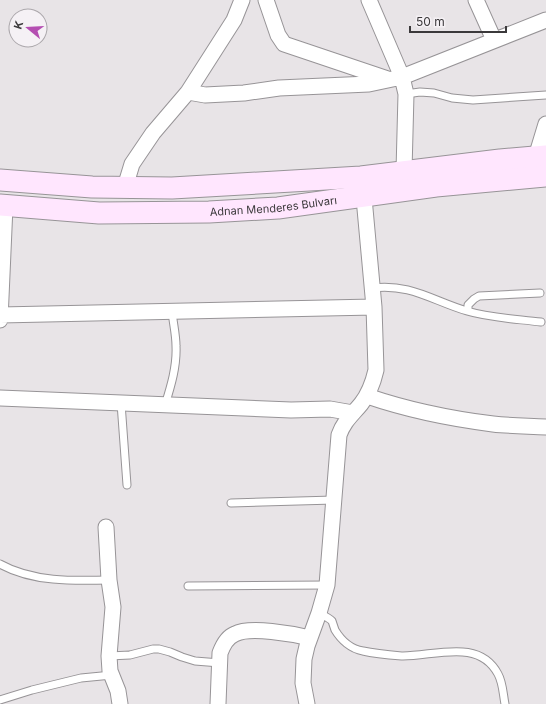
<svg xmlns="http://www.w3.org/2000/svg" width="546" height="704" font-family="Inter,sans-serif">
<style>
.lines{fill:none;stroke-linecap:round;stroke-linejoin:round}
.lane-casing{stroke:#979497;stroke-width:9}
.street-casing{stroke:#979497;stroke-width:17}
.secondary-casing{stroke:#979497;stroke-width:23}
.lane{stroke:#fff;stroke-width:7}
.street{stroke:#fff;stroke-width:15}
.secondary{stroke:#ffe6fe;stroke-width:21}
.labels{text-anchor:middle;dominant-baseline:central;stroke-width:4;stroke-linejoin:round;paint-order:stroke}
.street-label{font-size:11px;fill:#3b393b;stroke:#f5f1f5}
</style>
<rect width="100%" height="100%" fill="#e8e4e7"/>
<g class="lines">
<defs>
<path id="lane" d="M406 94 420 92 434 93 452 98 473 100 546 95
M372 288C410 283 433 301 467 311 490 318 517 319 541 322
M468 311V305L474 299 479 296 540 293
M121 403 127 485
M165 405C171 386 177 366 176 346 176 334 173 323 172 311
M231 503 334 500
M0 564C32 582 73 581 109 580
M188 586 327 585
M319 613C323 615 329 618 332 621 333 624 334 627 335 630 341 640 351 649 363 651 376 654 390 655 403 656 435 656 479 638 498 674 503 683 503 694 505 704
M109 656 130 655 153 649H159L170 652 182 657 195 661 220 663
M0 700 32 690 81 678 112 675"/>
<path id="street" d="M266 0 278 35 284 44 388 79
M369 0 402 77 406 94 404 171
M476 0 494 40
M188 92 205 95 244 93 279 88 369 84 402 77 546 20
M536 157 546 124
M125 187 132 164 153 133 188 92 234 20 242 0
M0 315 374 307
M0 320 5 206
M367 396C405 409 453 419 493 424 511 426 529 426 546 427
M0 398 291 410 330 409 353 413
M106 527 109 580 113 607 109 656 110 671 118 691 120 704
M218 704 220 653C223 645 227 637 235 634 250 626 293 634 310 638
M307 704 303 683 304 659 307 646 319 613 327 585 339 435C344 421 352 415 361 404 369 394 373 383 376 370L374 307 363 187"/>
<g id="secondary">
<path d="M0 180 92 187 172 188 361 177 500 160 546 156"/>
<path id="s1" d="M0 205 99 213 209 212 278 208 436 186 546 176"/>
</g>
</defs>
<use href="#lane" class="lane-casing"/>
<use href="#street" class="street-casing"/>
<use href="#secondary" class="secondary-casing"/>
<use href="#lane" class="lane"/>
<use href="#street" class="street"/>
<use href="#secondary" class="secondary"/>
</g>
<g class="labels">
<g class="street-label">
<text stroke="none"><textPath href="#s1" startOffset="274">Adnan Menderes Bulvarı</textPath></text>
</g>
</g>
<g transform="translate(28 28) rotate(288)"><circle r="19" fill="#f5f1f5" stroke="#aba7ab"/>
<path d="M0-3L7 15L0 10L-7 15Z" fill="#b54eb2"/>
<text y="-6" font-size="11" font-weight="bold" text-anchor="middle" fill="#3b393b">K</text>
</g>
<path d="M410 26v6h96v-6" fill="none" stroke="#3b393b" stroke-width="2"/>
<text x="416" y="26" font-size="12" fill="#3b393b" stroke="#f5f1f5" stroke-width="3" paint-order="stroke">50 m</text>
</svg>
